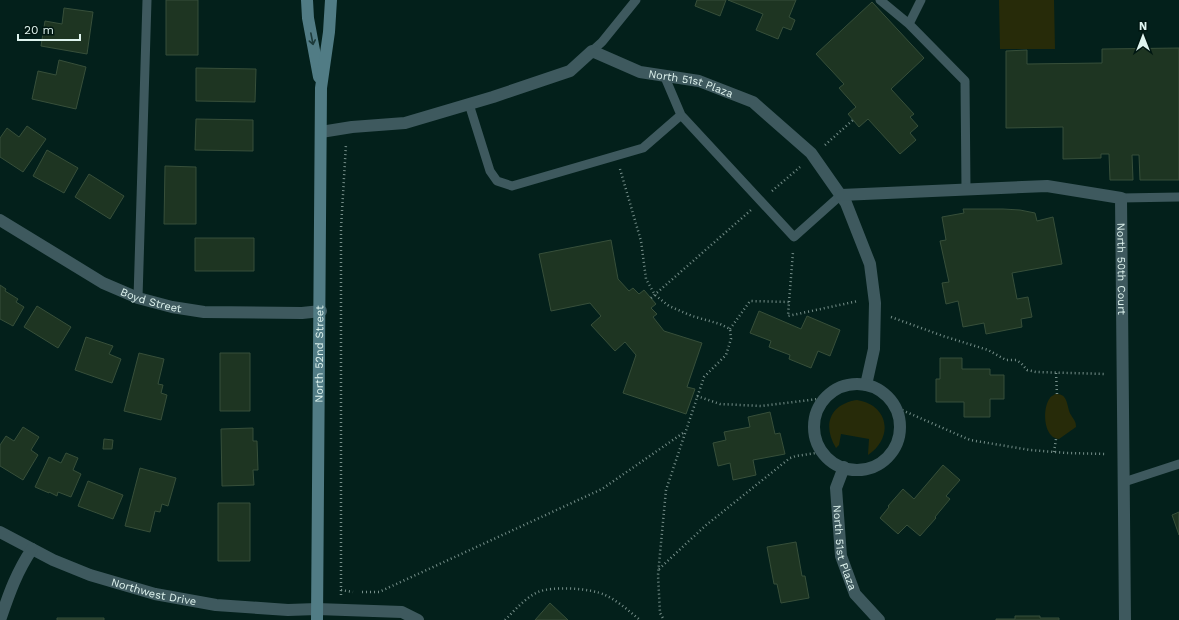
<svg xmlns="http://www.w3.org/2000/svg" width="1179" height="620" font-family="'Work Sans',sans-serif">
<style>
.green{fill:#272b09}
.building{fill:#1e3522;stroke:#374f3a}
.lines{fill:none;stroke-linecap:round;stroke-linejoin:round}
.path{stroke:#768f8a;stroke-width:2.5;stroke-dasharray:1 3;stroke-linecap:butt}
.lane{stroke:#3e595e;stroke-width:9}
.street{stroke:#3e595e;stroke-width:12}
.secondary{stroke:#517c85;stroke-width:12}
.oneway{stroke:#1c3a3a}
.labels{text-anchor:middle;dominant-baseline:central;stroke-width:4;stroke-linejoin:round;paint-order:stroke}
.street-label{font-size:11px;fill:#dff4ef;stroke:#001712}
</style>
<rect width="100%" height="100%" fill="#03201b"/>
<path class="green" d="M999 0H1054L1055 49H1000Z
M1055 394C1069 393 1066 406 1071 415 1074 420 1076 421 1076 427L1059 439C1043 438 1042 408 1050 398 1050 397 1054 395 1055 394Z
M857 400C889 405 894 438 868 455L869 439 841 434 839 445 836 448C822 425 830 404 857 400Z"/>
<path class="building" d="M166 0H198V55H166Z
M697 0H726L720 16 695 6Z
M728 0H796L789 17 795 20 791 30 783 27 778 39 756 30 763 14Z
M872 2 924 58 891 89 914 114 910 117 918 126 910 133 916 140 900 154 868 119 859 127 848 114 856 107 839 88 844 84 816 54Z
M64 8 93 12 87 54 41 46 45 21 62 24Z
M1179 48V180H1140L1139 155H1132L1133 180H1110L1109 154H1101V158L1063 159V127L1006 128V51L1027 50V64L1102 63V49Z
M59 60 86 67 76 109 32 99 38 71 56 75Z
M196 68 256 69 255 102 196 101Z
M196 119 253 120V151L195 150Z
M27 126 46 139 23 172 0 157V138L7 128 19 137Z
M47 150 78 168 64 193 33 176Z
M165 166 196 167V224H164Z
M89 174 124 196 110 219 75 197Z
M963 209H1003L1020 210 1035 213 1037 221 1053 217 1062 264 1012 273 1017 299 1028 297 1032 317 1021 319 1022 327 986 334 984 323 963 327 958 301 946 304 942 283 949 282 940 241 946 240 942 217 964 213Z
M195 238H254V271H195Z
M611 240 618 279 629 291 633 288 639 294 644 290 656 304 651 308 657 314 653 317 664 331 702 343 687 387 695 389 686 414 623 393 636 355 625 342 615 351 591 325 601 316 590 303 551 311 539 254Z
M0 285 6 289 5 291 18 299 16 302 24 307 13 326 0 319Z
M37 306 71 327 58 348 24 327Z
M759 311 801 329 807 316 840 330 830 356 818 351 811 368 789 359 790 355 769 347 771 341 750 333Z
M86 337 113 346 109 354 121 359 112 383 75 370Z
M139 353 164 359 158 384 163 385 161 393 167 395 161 420 124 411Z
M220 353H250V411H220Z
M940 358H962V369H990V375H1004V399H990V417H964V402H936V379H940Z
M770 412 775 434 780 433 785 454 753 460 756 475 733 480 730 463 718 466 713 443 726 440 724 432 750 427 748 417Z
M23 427 39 437 31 450 38 455 23 480 0 466V445L6 436 14 441Z
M253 428V441H257L258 470H253L254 485 222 486 221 429Z
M104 439 113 440 112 449H103Z
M66 453 78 458 73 470 81 474 71 497 58 492 57 496 49 492V493L35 487 49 457 61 463Z
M943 465 960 480 946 496 950 499 935 517 936 518 920 536 907 525 898 534 880 518 889 507 888 506 903 489 914 499Z
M140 468 176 478 168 506 162 504 160 512 155 511 150 532 125 526Z
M88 481 123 495 113 519 78 506Z
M218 503H250V561H218Z
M1179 512V535L1172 515Z
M796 542 802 576H805L809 598 781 603 777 584H774L767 547Z
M550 603 568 620H535Z
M1015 616H1040V618H1059V620H996V619H1015Z
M57 618H104V620H57Z"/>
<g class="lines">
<path class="path" d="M825 145 853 120
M620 169 641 241 646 279 655 295 669 306 692 316 720 324 730 329 731 339 726 355 704 377 666 490 658 575 660 613 664 620
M772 191 800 167
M651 298 751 210
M789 302 793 252
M891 317 943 336 988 350 1006 360H1016L1021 363 1027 370 1036 372 1106 374
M730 329 750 301 789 302 788 316 858 301
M1056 373 1057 394
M697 396 720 404 761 406 826 398
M895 407 970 440 1030 450 1067 453 1107 454
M1054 452 1056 439
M659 569 705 526 790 458 796 456 823 452
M341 590 353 592
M362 592H379L602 489 683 433
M341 595V228L346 144
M505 620C515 610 525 598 538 592 552 586 591 588 605 595 618 601 629 611 640 620"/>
<path class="lane" d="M880 0 909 24 965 81 966 189
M909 24 921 0
M592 51 602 42 636 0
M469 104 490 171 497 181 512 186 643 148 681 115 664 75
M681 115 794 237 841 195
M1121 198 1179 197
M138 298 147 0
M1124 482 1179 464"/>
<g class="street">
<path id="s1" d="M321 132 352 127 405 123 493 97 570 71 592 51 640 72 699 81 753 102 811 153 846 203 870 264 875 303 874 349 866 385"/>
<path id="s2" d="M841 195 1047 186 1121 198 1125 620"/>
<path id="s3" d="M0 220 103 283 138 298 172 307 204 312 302 313 321 311"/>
<circle cx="857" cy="427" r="43"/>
<path id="s4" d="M844 467 836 488 841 556 855 594 879 620"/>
<path id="s5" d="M0 532 53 560 90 575 155 594 216 605 288 610 317 609 402 612 418 620"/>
<path d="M0 620C9 594 16 573 32 549"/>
</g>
<g class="secondary">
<path d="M307 0 308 18 319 77"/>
<path id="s6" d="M317 620 321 88 329 32 331 0"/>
</g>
</g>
<defs><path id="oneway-shaft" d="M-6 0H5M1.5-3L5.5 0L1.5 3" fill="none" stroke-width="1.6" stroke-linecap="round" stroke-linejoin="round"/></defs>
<use class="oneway" href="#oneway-shaft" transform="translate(312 39) rotate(79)"/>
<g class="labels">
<g class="street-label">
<text stroke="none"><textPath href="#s1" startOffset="392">North 51st Plaza</textPath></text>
<text stroke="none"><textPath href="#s2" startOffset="352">North 50th Court</textPath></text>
<text stroke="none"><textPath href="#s3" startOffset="172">Boyd Street</textPath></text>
<text stroke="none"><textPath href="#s6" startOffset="266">North 52nd Street</textPath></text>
<text stroke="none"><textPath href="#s4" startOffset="83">North 51st Plaza</textPath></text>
<text stroke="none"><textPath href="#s5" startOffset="166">Northwest Drive</textPath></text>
</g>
</g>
<g transform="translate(1143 36)" stroke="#001712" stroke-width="3" paint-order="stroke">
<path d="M0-3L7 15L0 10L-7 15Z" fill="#dff4ef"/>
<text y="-6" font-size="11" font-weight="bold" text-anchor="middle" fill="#dff4ef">N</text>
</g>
<path d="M18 34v6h62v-6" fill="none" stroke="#dff4ef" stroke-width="2"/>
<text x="24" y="34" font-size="12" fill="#dff4ef" stroke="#001712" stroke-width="3" paint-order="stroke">20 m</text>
</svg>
